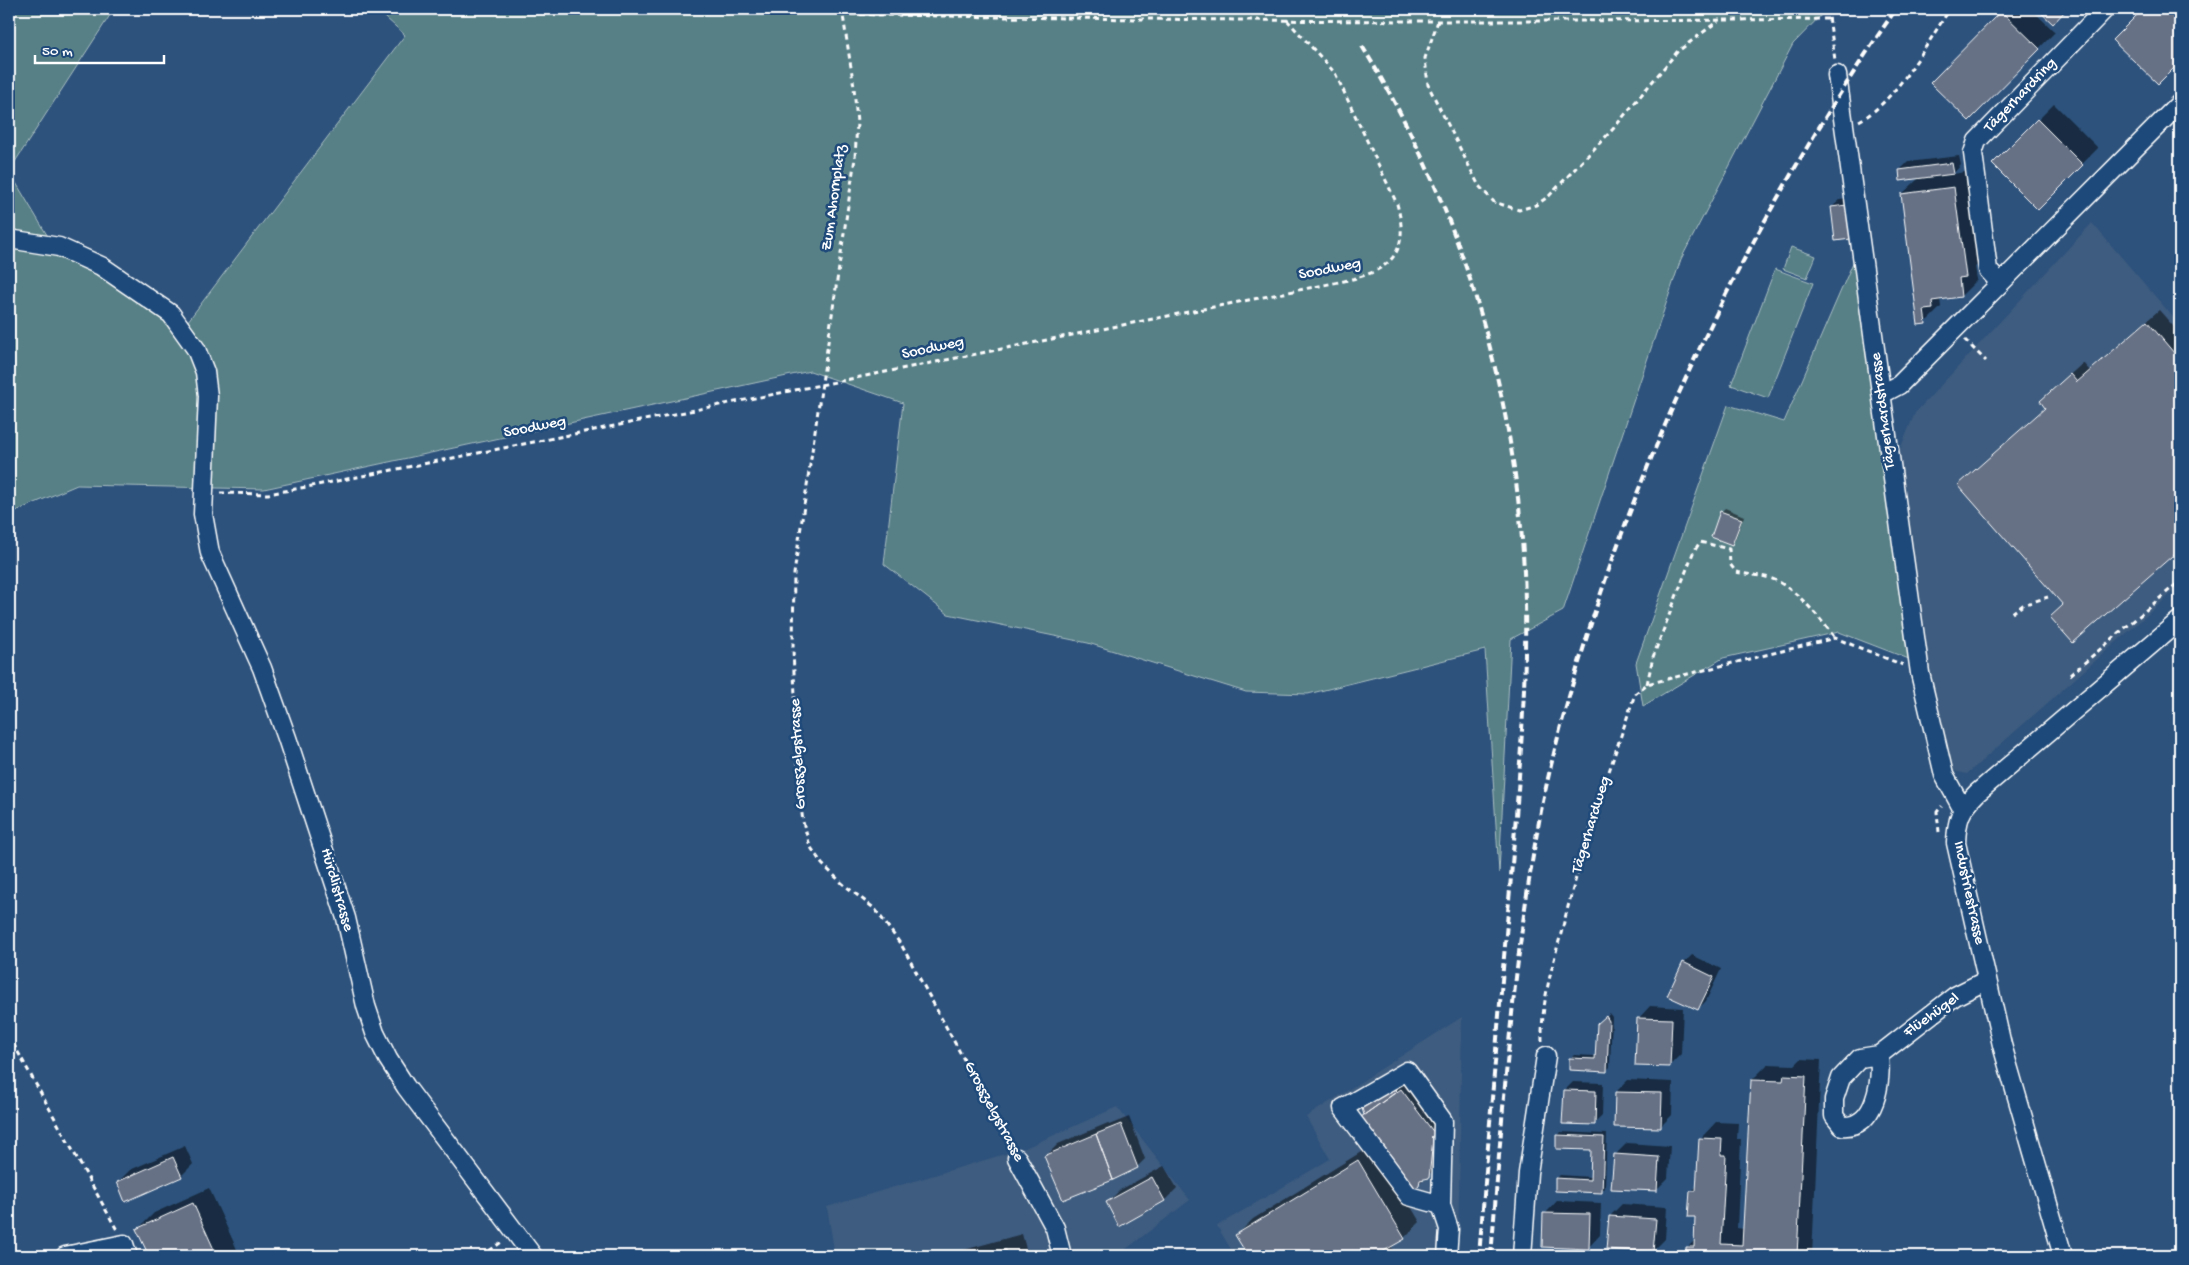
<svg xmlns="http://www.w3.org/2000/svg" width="2189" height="1265" font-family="'Gochi Hand',sans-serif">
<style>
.built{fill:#3e5b7f}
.green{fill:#567f86;stroke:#aabfc2}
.shadow{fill:#0007}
.building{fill:#667186;stroke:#fff}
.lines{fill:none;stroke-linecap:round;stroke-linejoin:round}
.minor-casing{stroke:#fff;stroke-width:21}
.path{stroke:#fff;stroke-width:3;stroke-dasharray:5 4;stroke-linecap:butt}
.minor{stroke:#1f4a7a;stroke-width:18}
.rail{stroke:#fff;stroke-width:4;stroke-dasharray:8 4;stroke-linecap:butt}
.labels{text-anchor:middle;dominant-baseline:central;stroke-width:5;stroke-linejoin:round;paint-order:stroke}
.street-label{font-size:16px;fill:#fff;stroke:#1f4a7a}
</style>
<rect width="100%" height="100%" fill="#2d527c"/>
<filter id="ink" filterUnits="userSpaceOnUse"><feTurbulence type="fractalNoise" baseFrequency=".02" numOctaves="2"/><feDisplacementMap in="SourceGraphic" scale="10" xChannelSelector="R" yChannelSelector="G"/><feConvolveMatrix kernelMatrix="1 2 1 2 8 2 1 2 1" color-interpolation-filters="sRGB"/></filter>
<g filter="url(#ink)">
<path class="built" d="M2092 223 2180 325V586L1967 774 1954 771 1926 660 1898 454 1915 413Z
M1462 1017 1458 1256H1235L1217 1226 1330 1159 1306 1117Z
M1117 1107 1190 1200 1121 1253 1123 1256H835L827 1207 1025 1148Z"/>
<path class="green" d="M9 9H114L9 171Z
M376 9H1827L1793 44 1681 259 1563 611 1511 639 1499 873 1485 650 1308 694 1246 692 1088 643 948 614 884 564 903 403 810 371 264 489 77 485 9 514V171L50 240 99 264 188 321 405 35Z
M1791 247 1816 256 1807 278 1783 269Z
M1858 251 1909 659 1839 632 1723 658 1643 706 1636 663 1728 405 1784 422Z
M1775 269 1813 283 1768 398 1731 385Z"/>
<path class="shadow" d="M2004 9H2031L2055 32 1969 120 1932 83Z
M2144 9H2180V60L2158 83 2114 40Z
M2054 104 2098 148 2038 209 1994 164Z
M1959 156 1961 165 1953 174 1970 171 1982 260 1975 267 1977 280 1961 296 1940 299 1941 307 1925 323 1902 194 1919 178 1900 170 1908 162Z
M1854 198 1836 240 1832 207 1840 200Z
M2159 310 2180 334V547L2073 641 2051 617 2064 604 1959 485 2046 407 2054 389 2083 363 2090 371Z
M1725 508 1744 516 1735 540 1732 543 1721 512Z
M1692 955 1721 969 1706 1001 1698 1009 1684 963Z
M1650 1006 1683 1008 1681 1054 1669 1066 1638 1019Z
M1610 1014 1612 1017 1610 1067 1606 1071 1571 1058 1574 1055 1597 1056 1602 1020Z
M1801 1059 1821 1060 1812 1256H1687V1248L1695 1240 1696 1216 1691 1192 1698 1185 1700 1139 1716 1122 1738 1123 1737 1139H1741L1737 1228 1744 1229 1752 1080 1768 1064 1795 1065Z
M1401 1076 1404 1084 1414 1078 1445 1127 1439 1166 1418 1184 1398 1164 1365 1115 1362 1106 1395 1091 1397 1089 1394 1081Z
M1628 1080 1673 1082 1672 1115 1660 1127 1616 1092Z
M1573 1082 1603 1083 1602 1116 1594 1124 1565 1090Z
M1129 1117 1145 1159 1137 1167 1046 1156 1058 1144 1108 1123 1109 1125Z
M1561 1132 1607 1134 1605 1188 1601 1192 1556 1179 1560 1175 1591 1177 1592 1149 1558 1136Z
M1627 1143 1670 1146 1668 1178 1656 1190 1615 1155Z
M1374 1144 1420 1222 1404 1238 1391 1246 1397 1256H1250L1237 1235 1253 1219Z
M185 1146 193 1164 181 1176 118 1182 130 1170Z
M1164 1166 1177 1188 1165 1200 1120 1225 1108 1202 1120 1190Z
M209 1188 240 1256H150L138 1229 154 1213Z
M1557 1201 1601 1203 1600 1235 1588 1248 1545 1214Z
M1622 1204 1667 1207 1665 1239 1653 1251 1610 1216Z
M1022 1234 1028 1256H942Z
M1129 1253 1131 1256H1123Z"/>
<path class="building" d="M2037 9H2067L2053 24Z
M2143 9H2180V62L2158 84 2112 40Z
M2001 11 2040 49 1969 121 1930 83Z
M2037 119 2083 165 2038 210 1992 164Z
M1952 163 1954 174 1900 181 1899 170Z
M1954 187 1966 277 1959 278 1961 297 1932 301 1933 309 1924 310 1926 324 1918 325 1901 194Z
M1847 205 1851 239 1835 241 1831 207Z
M2147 321 2180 360V549L2073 643 2050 617 2063 605 1958 485 2045 408 2040 401 2070 374 2077 382Z
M1720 511 1742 519 1732 545 1711 537Z
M1683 962 1714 977 1698 1010 1667 996Z
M1606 1016 1609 1021 1607 1072 1569 1070V1058L1595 1059 1597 1024Z
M1637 1018 1672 1019 1670 1067 1635 1066Z
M1784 1075 1806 1076 1797 1256H1686V1247H1694L1695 1217H1688L1690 1191H1696L1699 1138 1722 1139 1721 1155H1726L1721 1244 1742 1245 1751 1080 1783 1081Z
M1393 1082 1396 1092 1364 1115 1361 1105Z
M1401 1089 1435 1134 1431 1137 1433 1139 1429 1178 1420 1180 1419 1185 1412 1191 1393 1166 1396 1164 1361 1117Z
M1564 1090 1596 1091 1595 1125 1562 1124Z
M1615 1092 1662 1093 1661 1128 1614 1127Z
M1121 1124 1138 1168 1113 1180 1096 1134Z
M1096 1134 1113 1180 1063 1200 1044 1156Z
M1556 1135 1604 1137 1602 1193 1555 1191V1178L1590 1180 1591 1150 1556 1149Z
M1614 1154 1659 1157 1657 1191 1611 1189Z
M173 1157 182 1177 125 1202 117 1182Z
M1358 1160 1405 1239 1375 1256H1248L1235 1235Z
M1152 1177 1165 1201 1119 1227 1106 1202Z
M193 1203 217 1256H149L136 1229Z
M1543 1213 1590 1214 1589 1249 1542 1247Z
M1609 1216 1656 1219 1653 1252 1606 1249Z
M1006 1250 1008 1256H982Z"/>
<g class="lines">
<defs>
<path id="minor" d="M1837 75 1920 673 1944 775 1962 808
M9 239 59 247 101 266 171 314 196 349 205 372 208 396 203 514 210 553 262 668 287 738 346 918 366 1006 375 1033 388 1059 406 1087 533 1256
M2000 283 1988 270 1973 153 1977 141 2105 9
M1882 394 1899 385 2180 103
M1879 1055C1882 1080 1876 1129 1842 1126L1834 1116V1099L1841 1078 1860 1058 1879 1055 1955 996 1987 980
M1017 1158 1055 1228 1062 1256
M1441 1205 1409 1196 1343 1108 1407 1071 1443 1121 1441 1205 1449 1229 1447 1256
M65 1256 124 1244 128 1256
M1522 1256 1528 1173 1546 1056
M2063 1256 2002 1045 1956 843C1957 818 1960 810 1977 793L2180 620"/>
</defs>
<use href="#minor" class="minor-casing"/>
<path class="path" d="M842 9 854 87 857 123 855 158 794 574 793 649 799 790 803 822 810 846 822 864 843 884 875 909 902 946 1010 1144
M1828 9 1835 60
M842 14C1171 21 1500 23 1829 19
M1438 21 1425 58 1428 85 1479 186 1494 202 1519 210 1536 205 1549 196 1613 129 1677 52 1718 21
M1859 121C1896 102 1927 43 1950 9
M1965 340 1986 361
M220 493 268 494 312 486 1344 281C1389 271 1411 254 1397 204L1335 73 1287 20
M2012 613 2023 605 2048 597
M2070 675 2180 581
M1647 684 1653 657 1693 553 1700 542 1729 549 1730 564 1736 572C1748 575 1764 575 1775 580 1799 592 1819 617 1835 638
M1939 832 1937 812 1942 806
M9 1036 117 1230
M1542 1041C1541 1002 1553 964 1563 926 1583 847 1609 771 1635 694L1647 684 1835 638 1903 665
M482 1256 503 1241"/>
<use href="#minor" class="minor"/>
<path class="rail" d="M1362 46C1456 198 1511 374 1523 553 1530 665 1519 778 1510 889 1499 1012 1489 1134 1479 1256
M1491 1256C1503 1107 1513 958 1541 811 1555 741 1575 673 1597 605 1667 392 1769 193 1896 9"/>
</g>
</g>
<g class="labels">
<g class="street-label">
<text transform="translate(2021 96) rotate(-46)">Tägerhardring</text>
<text transform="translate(835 198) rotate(-82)">Zum Ahornplatz</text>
<text transform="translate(1330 270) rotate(-11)">Soodweg</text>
<text transform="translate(933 349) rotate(-12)">Soodweg</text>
<text transform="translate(1884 411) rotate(-97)">Tägerhardstrasse</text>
<text transform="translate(535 428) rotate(-11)">Soodweg</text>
<text transform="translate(799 754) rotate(-93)">Grosszelgstrasse</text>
<text transform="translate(1592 825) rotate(-73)">Tägerhardweg</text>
<text transform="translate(336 890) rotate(74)">Hürdlistrasse</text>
<text transform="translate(1968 893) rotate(78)">Industriestrasse</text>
<text transform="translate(1932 1016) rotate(-36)">Flüehügel</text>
<text transform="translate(993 1112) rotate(62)">Grosszelgstrasse</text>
</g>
</g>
<rect width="2189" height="1265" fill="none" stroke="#1f4a7a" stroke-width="30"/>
<rect x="15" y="15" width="2159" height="1235" fill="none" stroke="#fff" stroke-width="2" filter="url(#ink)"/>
<path d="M35 55v8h129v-8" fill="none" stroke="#ffffff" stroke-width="2.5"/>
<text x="42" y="55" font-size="15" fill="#ffffff" stroke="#1f4a7a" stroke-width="4" paint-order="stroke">50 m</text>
</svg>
